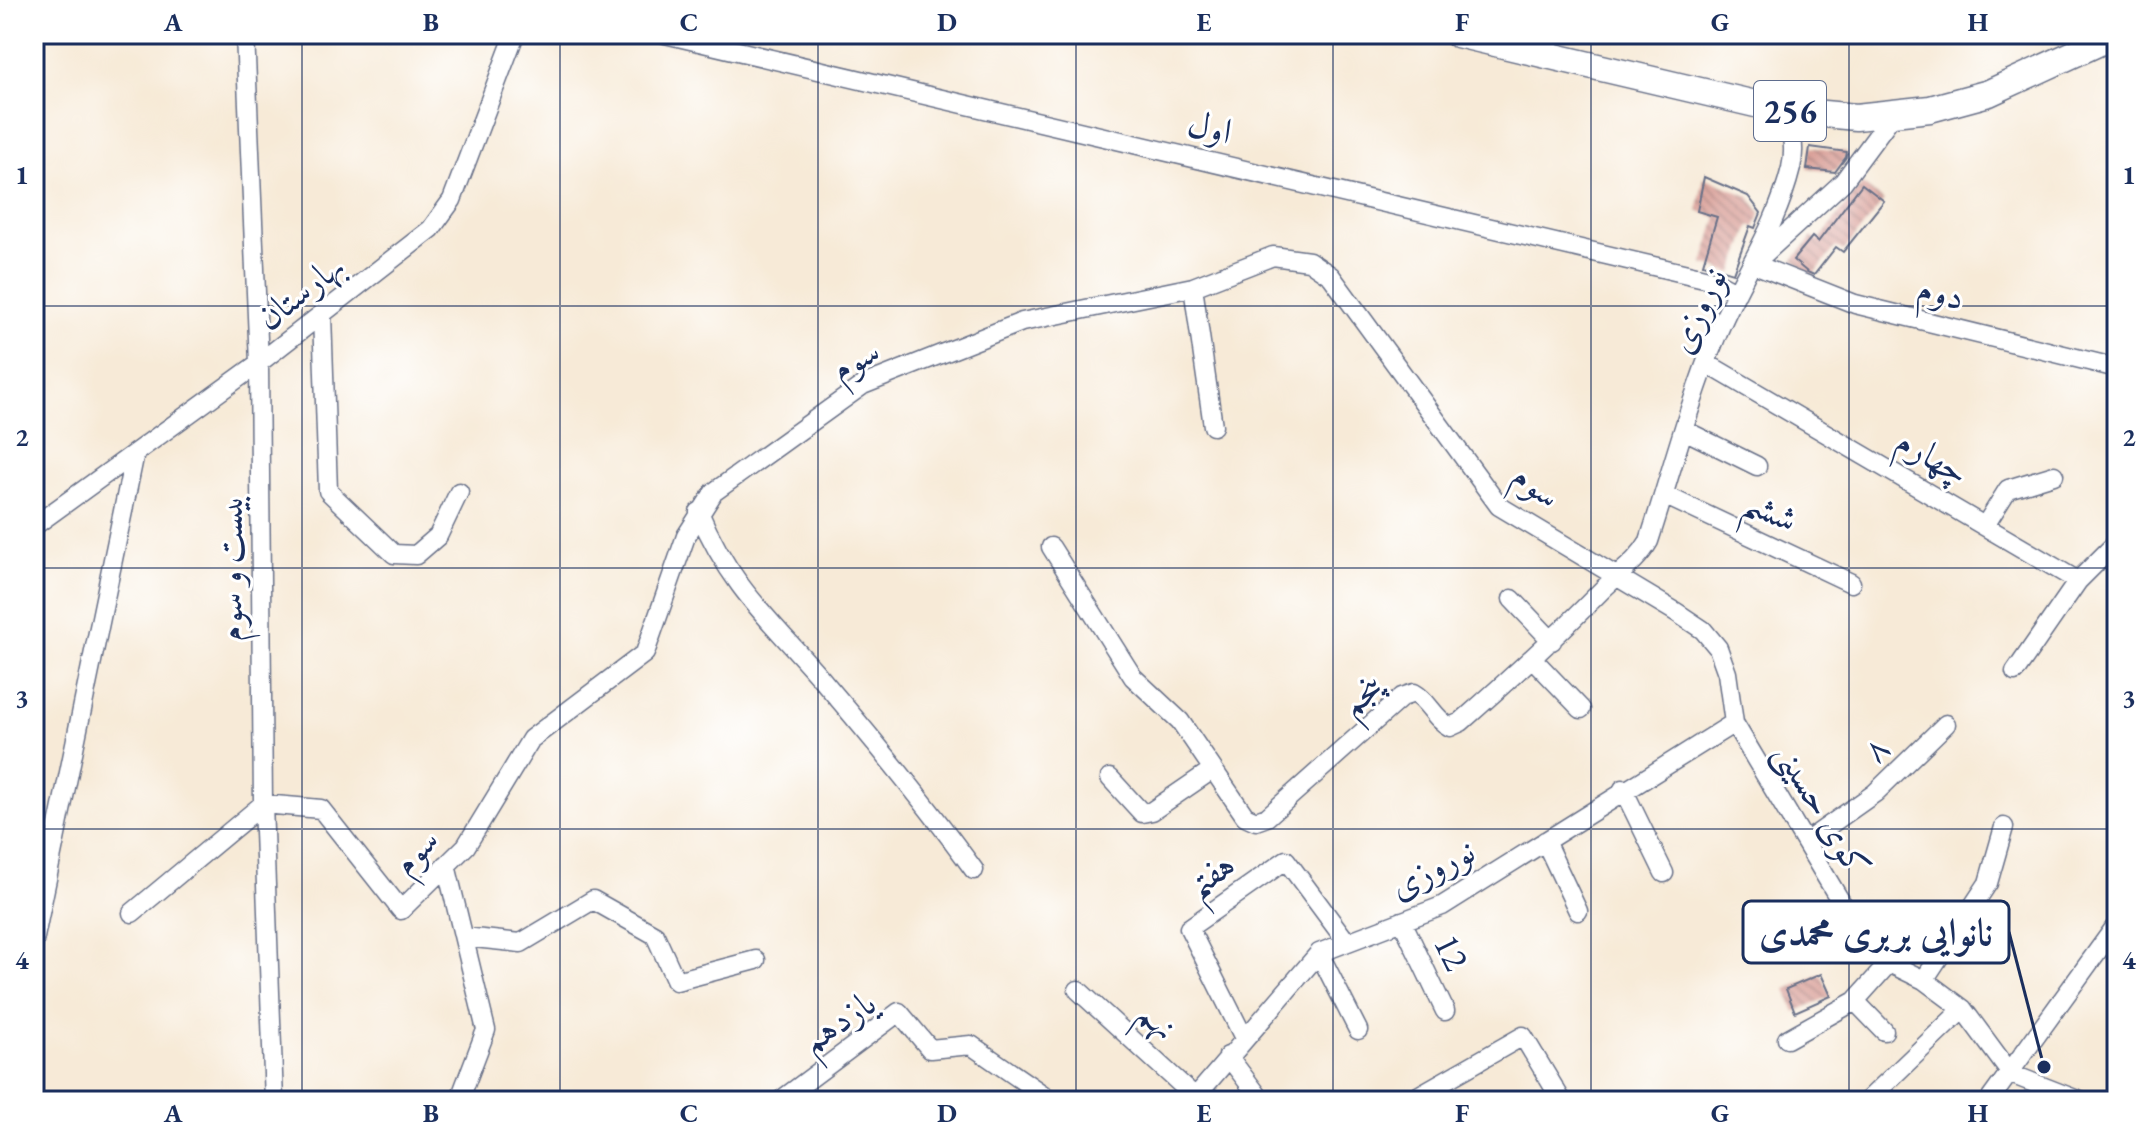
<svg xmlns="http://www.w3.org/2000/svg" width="2151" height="1135" font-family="'EB Garamond',Amiri,serif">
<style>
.building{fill:url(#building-back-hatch)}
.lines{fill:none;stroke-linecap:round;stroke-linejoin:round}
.street-casing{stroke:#687088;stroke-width:21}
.primary-casing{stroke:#687088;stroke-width:29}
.street{stroke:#fff;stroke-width:18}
.primary{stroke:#fff;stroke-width:26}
.grid{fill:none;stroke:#1b2f5e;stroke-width:2;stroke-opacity:0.55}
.labels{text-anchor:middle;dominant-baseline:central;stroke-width:6;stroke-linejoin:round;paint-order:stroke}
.shield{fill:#fff;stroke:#5f6d8e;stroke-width:2}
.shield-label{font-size:34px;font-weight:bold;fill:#1b2f5e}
.street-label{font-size:36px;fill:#1b2f5e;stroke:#fff}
.leader{fill:none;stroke:#1b2f5e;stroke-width:3}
.callout-dot{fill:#1b2f5e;stroke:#fff;stroke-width:3}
.callout{fill:#fff;stroke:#1b2f5e;stroke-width:3}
.callout-label{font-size:38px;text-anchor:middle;font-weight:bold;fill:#1b2f5e}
.neatline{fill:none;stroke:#1b2f5e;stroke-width:3}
.grid-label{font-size:26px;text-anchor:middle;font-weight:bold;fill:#1b2f5e}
</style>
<defs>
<pattern id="building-back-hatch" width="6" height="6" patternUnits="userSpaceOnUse" patternTransform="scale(2)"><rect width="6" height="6" fill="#d79a92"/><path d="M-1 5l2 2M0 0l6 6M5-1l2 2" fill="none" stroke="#ae7e7a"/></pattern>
</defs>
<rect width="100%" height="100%" fill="#fff"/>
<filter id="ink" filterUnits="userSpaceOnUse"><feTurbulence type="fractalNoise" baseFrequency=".0125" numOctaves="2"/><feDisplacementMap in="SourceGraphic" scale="16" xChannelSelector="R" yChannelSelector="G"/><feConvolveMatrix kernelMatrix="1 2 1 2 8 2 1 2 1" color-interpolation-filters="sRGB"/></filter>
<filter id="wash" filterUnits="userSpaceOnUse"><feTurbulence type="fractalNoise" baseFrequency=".006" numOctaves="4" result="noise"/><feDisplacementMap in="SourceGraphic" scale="32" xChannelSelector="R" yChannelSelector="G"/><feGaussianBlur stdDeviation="1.8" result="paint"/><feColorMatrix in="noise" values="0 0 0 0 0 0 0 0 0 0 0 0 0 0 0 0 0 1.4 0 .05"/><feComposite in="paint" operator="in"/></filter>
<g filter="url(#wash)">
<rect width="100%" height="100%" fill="#f7ead7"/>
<g id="blocks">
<path class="building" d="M1810 147 1847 152 1846 157 1835 172 1807 169Z
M1704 177 1748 196 1761 213 1755 228 1750 226 1733 273 1703 264 1717 217 1697 211Z
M1862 184 1884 201 1843 252 1836 247 1814 275 1807 272 1793 260 1812 237 1818 242Z
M1821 974 1831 996 1795 1012 1786 989Z"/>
</g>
</g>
<g filter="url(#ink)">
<use href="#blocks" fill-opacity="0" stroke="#687088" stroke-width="2"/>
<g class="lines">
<defs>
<path id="street" d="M245 34 259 363 263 804 274 1101
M665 34 1713 280 1737 293
M1762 256 1843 182 1894 113
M1754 264 1855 304 2117 368
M1193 287 1213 426
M322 315 328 491 394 554 416 555 438 536 459 492
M1706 363 2078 581 2117 542
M1684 430 1757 466
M1664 495 1851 583
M699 512C731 589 773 622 825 683 877 744 927 805 974 870
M1986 524 2008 489 2054 475
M34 526 259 363 431 229 452 200 515 34
M1051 547 1133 677 1180 721 1245 816 1256 821 1267 817 1402 697 1414 693C1429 701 1434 719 1450 727L1461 722C1510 679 1557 636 1602 590 1619 573 1637 562 1649 541 1671 473 1689 403 1716 337 1739 279 1776 230 1791 168 1796 145 1792 131 1781 110
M1512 599 1552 641
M1533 659 1581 709
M2015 672 2078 581
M1110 778 1142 813 1152 811 1212 770
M1623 789 1664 873
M1545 841 1578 911
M1807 841 1875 793 1946 724
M446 865 486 1030 459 1101
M132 913 263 804 321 809 401 910 466 846 531 739 645 653 686 536 714 492 863 385 1022 322 1193 287 1273 256 1309 261 1331 276 1499 506 1676 612 1703 630 1718 648 1727 673 1734 723 1844 907 1889 963 1924 980 1963 1009 2011 1074 2080 1101
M1402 921 1445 1011
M464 937 521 943 593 900 655 935 676 981 756 960
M34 942 135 453
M1319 953 1358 1030
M1924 980 1988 883 2004 827
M1078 990 1195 1097
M1855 1001 1884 1031
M1244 1038 1189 928 1286 860 1346 941
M1787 1039 1855 1001 1889 963
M1228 1056 1262 1101
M780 1101 899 1012 930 1049 971 1045 1052 1101
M1192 1101 1319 953 1442 906 1734 723
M1409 1101 1523 1036 1562 1101
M1867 1101 1963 1009
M1989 1101 2115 927"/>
<path id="primary" d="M1457 34 1781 110 1856 117 1930 109 1989 93 2117 34"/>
</defs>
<use href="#street" class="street-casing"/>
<use href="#primary" class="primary-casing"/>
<use href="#street" class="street"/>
<use href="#primary" class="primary"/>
</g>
</g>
<path class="grid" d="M302 34V1101M560 34V1101M818 34V1101M1076 34V1101M1333 34V1101M1591 34V1101M1849 34V1101M34 306H2117M34 568H2117M34 829H2117"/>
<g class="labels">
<rect class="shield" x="1754" y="81" width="72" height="60" rx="6"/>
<g class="shield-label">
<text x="1790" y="111">256</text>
</g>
<g class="street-label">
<text transform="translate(1210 127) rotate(13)">اول</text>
<text transform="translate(300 291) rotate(-38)">بهارستان</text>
<text transform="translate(1941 292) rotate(14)">دوم</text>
<text transform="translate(1697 310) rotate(-65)">نوروزی</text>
<text transform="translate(855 359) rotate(-28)">سوم</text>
<text transform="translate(1933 456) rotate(30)">چهارم</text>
<text transform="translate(1537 485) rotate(37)">سوم</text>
<text transform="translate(1771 510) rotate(25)">ششم</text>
<text transform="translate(229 568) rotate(-90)">بیست و سوم</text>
<text transform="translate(1361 694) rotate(-39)">پنجم</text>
<text transform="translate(1875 748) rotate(-45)">۸</text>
<text transform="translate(1823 809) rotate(59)">کوی حسینی</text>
<text transform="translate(415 851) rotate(-46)">سوم</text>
<text transform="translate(1432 868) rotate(-27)">نوروزی</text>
<text transform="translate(1210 874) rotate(-35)">هفتم</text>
<text transform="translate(1452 952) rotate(64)">12</text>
<text transform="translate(1158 1020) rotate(42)">نهم</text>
<text transform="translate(838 1021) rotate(-34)">یازدهم</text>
</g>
</g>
<path class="leader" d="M2044 1067L2009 932"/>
<circle class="callout-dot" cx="2044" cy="1067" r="8"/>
<rect class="callout" x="1743" y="901" width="266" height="62" rx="8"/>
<g class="callout-label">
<text x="1876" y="945">نانوایی بربری محمدی</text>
</g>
<rect width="2151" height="1135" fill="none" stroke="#fff" stroke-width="88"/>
<rect x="44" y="44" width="2063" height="1047" class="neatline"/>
<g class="grid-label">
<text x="173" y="31">A</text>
<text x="431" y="31">B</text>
<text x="689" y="31">C</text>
<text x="947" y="31">D</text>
<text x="1204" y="31">E</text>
<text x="1462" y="31">F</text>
<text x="1720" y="31">G</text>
<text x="1978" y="31">H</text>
<text x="22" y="184">1</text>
<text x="2129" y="184">1</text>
<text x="22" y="446">2</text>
<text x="2129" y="446">2</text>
<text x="22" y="707">3</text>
<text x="2129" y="707">3</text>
<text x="22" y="969">4</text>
<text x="2129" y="969">4</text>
<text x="173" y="1122">A</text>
<text x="431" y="1122">B</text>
<text x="689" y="1122">C</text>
<text x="947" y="1122">D</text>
<text x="1204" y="1122">E</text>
<text x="1462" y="1122">F</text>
<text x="1720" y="1122">G</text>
<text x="1978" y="1122">H</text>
</g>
</svg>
